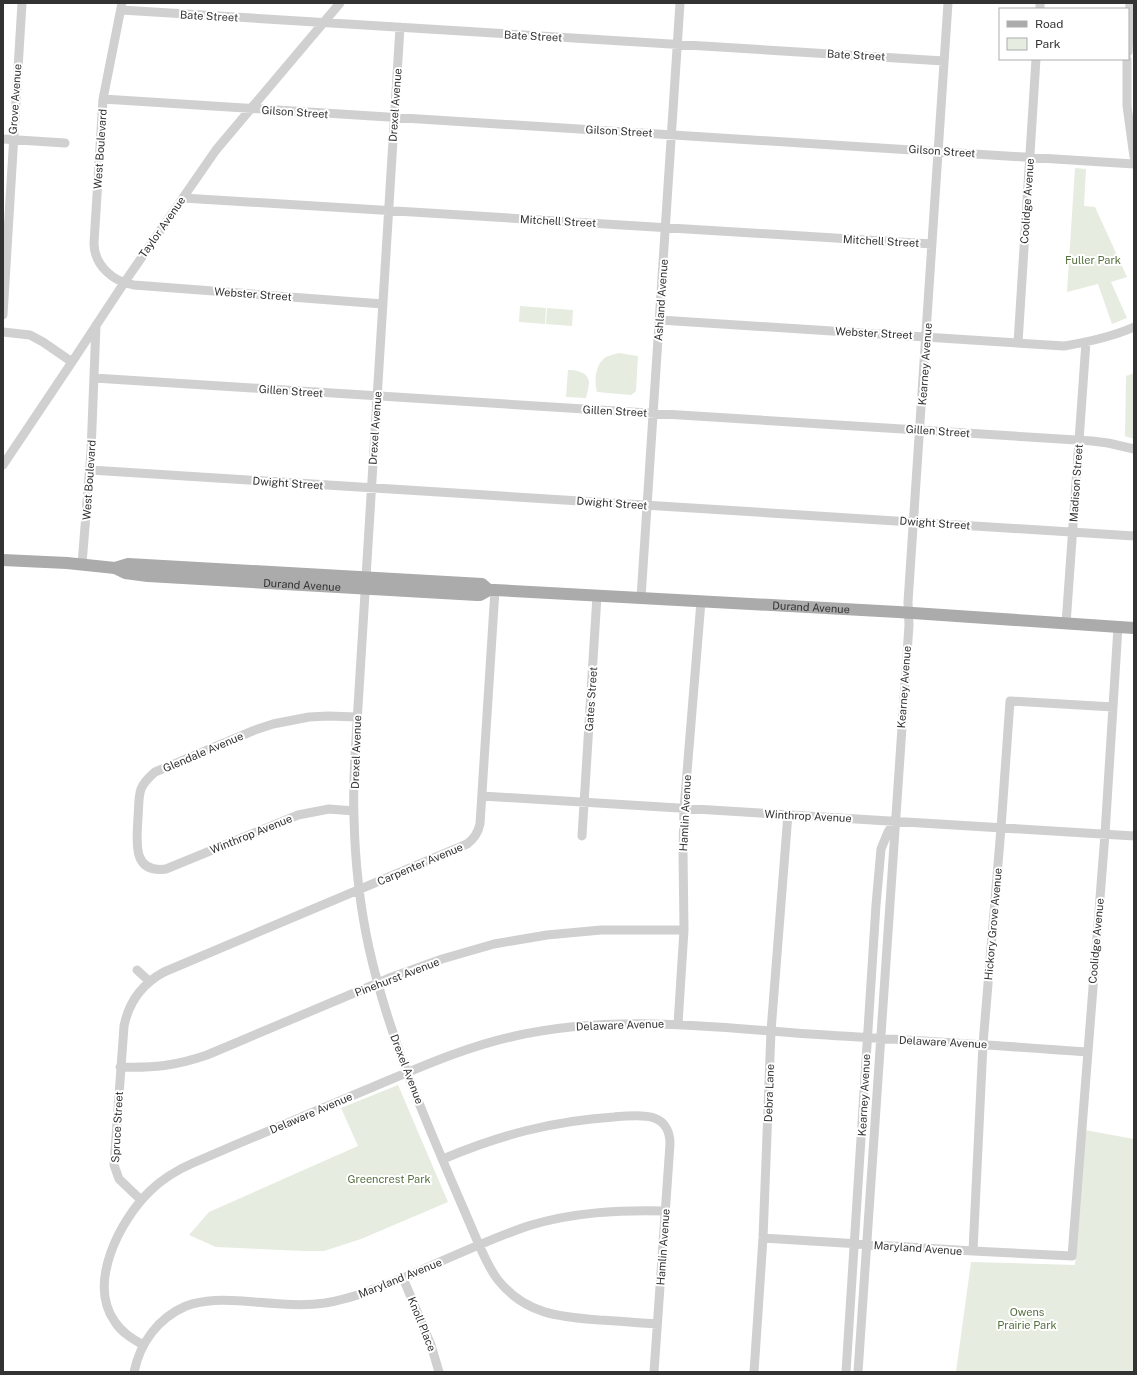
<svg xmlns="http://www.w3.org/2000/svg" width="1137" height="1375" font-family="'Public Sans',sans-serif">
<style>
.green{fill:#e6ecdf}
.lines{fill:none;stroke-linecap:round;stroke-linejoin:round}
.minor{stroke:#d0d0d0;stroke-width:9}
.major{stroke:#ababab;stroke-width:12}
.labels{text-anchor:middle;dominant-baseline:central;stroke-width:4;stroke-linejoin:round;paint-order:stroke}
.street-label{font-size:11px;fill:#333;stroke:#fff}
.park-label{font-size:11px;fill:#56703f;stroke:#fff}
</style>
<rect width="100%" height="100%" fill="#fff"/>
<path class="green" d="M1075 168 1086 169 1084 206 1095 207 1127 277 1111 282 1127 318 1112 324 1098 284 1067 292Z
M520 306 546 308 545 324 519 322Z
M547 308 573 310 572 326 546 324Z
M619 353 638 356 636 391 631 395 597 392C594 381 595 364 606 357 610 355 615 354 619 353Z
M568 370C576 370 588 372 589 382 589 387 587 393 586 398L566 397Z
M1134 373V439L1125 436 1126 376Z
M398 1085 448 1202 361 1239 324 1251H304L216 1247 189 1235 209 1212 358 1146 341 1108Z
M1085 1130 1134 1139V1372H956L971 1262 1075 1265Z"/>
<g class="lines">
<path class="minor" d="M122 3 103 99 94 243C94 265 113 282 134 285L383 304
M1040 9V3
M121 10 944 61
M400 27 355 755C354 776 353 797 354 818 355 860 360 907 369 948 392 1051 438 1148 479 1245 485 1258 490 1270 498 1280 525 1314 559 1317 599 1320 619 1321 638 1323 657 1324
M1128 52 1130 3
M1127 59V106L1134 157
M103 99 1134 164
M3 139 65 143
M183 198 932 244
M3 315 22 3
M660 320 1064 346C1088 342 1112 337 1134 327
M3 332 30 335 43 342 72 362
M1018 343 1036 59
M94 378 1092 441 1108 443 1134 449
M3 465 72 362 124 283 216 150 340 3
M90 470 1134 536
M82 564 91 452 96 325
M641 598 680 3
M1066 624 1086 342
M482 796 1134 836
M354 811 329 809 298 815 166 869C131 874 137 840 138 817 139 808 138 798 141 789 144 782 149 777 155 772L255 730 273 724 309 717 328 716 357 717
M582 836 597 596
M137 970 149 981
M678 1024 684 930 683 851 684 809 701 601
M120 1067C154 1068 175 1066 207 1055L392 977 442 959 494 944 547 935 601 930H684
M443 1159C500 1135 552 1121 614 1117 625 1116 644 1114 654 1118 666 1122 670 1133 670 1144L654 1372
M141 1200 119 1179 114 1165 124 1026C129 1001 142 984 164 972L467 844C474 839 478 833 480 824L495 590
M763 1238 973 1251 1072 1256 1105 834 1118 627
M973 1251 983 1044 1001 828 1010 701 1113 707
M403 1278 431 1345 439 1372
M143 1345C133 1339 122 1333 115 1322 87 1283 120 1220 150 1191 162 1179 177 1170 193 1163 251 1138 309 1114 368 1089 416 1069 464 1047 515 1036 613 1014 712 1027 810 1034 903 1040 995 1045 1087 1052
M134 1372C140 1343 158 1318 186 1306 205 1299 224 1300 243 1301 270 1303 298 1307 325 1303 354 1298 380 1287 408 1276 447 1259 487 1240 528 1226 573 1212 619 1210 665 1211
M754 1372 763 1238 771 1031 788 814
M846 1372 876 905 881 849 888 832 894 822
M858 1372 909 625 908 602 948 3"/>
<g class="major">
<path id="s1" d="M3 560 67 563 115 568 125 573 148 576 477 595H480L489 590"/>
<path id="s2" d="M115 568 128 564 482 584 489 590H495L898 612 1134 628"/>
</g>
</g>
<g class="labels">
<g class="street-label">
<text transform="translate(209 16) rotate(3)">Bate Street</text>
<text transform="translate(533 36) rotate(3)">Bate Street</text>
<text transform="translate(856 55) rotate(3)">Bate Street</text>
<text transform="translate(15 99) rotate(-86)">Grove Avenue</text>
<text transform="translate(395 105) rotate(-86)">Drexel Avenue</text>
<text transform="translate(295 112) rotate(4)">Gilson Street</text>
<text transform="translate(619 131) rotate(3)">Gilson Street</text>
<text transform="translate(100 149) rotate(-86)">West Boulevard</text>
<text transform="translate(942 151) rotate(4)">Gilson Street</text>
<text transform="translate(1027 201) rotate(-86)">Coolidge Avenue</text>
<text transform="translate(558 221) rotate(3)">Mitchell Street</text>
<text transform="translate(162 227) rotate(-55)">Taylor Avenue</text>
<text transform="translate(881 241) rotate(3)">Mitchell Street</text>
<text transform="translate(253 294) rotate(4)">Webster Street</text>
<text transform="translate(661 300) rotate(-86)">Ashland Avenue</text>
<text transform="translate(874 333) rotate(3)">Webster Street</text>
<text transform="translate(925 364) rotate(-86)">Kearney Avenue</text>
<text transform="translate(291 391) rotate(4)">Gillen Street</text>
<text transform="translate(615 411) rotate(3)">Gillen Street</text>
<text transform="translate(375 428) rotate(-86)">Drexel Avenue</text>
<text transform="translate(938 431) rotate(4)">Gillen Street</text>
<text transform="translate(89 480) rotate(-86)">West Boulevard</text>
<text transform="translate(288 483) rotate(4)">Dwight Street</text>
<text transform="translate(1076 483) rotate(-86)">Madison Street</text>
<text transform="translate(612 503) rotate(4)">Dwight Street</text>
<text transform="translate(935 523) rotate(4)">Dwight Street</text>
<text stroke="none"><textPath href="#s1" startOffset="301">Durand Avenue</textPath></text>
<text stroke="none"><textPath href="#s2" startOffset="700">Durand Avenue</textPath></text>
<text transform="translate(904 687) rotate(-86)">Kearney Avenue</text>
<text transform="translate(591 699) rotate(-86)">Gates Street</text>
<text transform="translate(203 752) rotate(-23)">Glendale Avenue</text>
<text transform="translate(356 752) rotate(-88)">Drexel Avenue</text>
<text transform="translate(685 813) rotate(-87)">Hamlin Avenue</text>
<text transform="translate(808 816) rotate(3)">Winthrop Avenue</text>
<text transform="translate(251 834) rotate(-22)">Winthrop Avenue</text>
<text transform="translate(420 864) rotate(-23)">Carpenter Avenue</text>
<text transform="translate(993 924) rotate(-85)">Hickory Grove Avenue</text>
<text transform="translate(1096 941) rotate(-85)">Coolidge Avenue</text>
<text transform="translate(397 977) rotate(-21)">Pinehurst Avenue</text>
<text transform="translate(620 1025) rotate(-2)">Delaware Avenue</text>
<text transform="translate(943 1042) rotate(3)">Delaware Avenue</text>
<text transform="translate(407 1069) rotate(69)">Drexel Avenue</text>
<text transform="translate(769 1093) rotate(-88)">Debra Lane</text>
<text transform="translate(864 1095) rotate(-87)">Kearney Avenue</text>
<text transform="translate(311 1113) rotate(-23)">Delaware Avenue</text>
<text transform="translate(117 1127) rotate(-87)">Spruce Street</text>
<text transform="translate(663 1247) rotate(-86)">Hamlin Avenue</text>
<text transform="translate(918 1248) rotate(4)">Maryland Avenue</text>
<text transform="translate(400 1278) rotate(-22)">Maryland Avenue</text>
<text transform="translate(422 1324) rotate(68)">Knoll Place</text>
</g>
<g class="park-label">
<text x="1093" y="260">Fuller Park</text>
<text x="389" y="1179">Greencrest Park</text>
<text x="1027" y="1312">Owens<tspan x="1027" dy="13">Prairie Park</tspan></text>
</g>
</g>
<rect width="1137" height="1375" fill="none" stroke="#333333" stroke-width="8"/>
<rect x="999" y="8" width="130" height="52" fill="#ffffff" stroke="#adadad"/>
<rect x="1007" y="21" width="20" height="6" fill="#ababab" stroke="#adadad"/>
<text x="1035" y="28" font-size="12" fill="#333333">Road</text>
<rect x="1007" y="38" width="20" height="12" fill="#e6ecdf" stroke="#adadad"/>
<text x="1035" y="48" font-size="12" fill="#333333">Park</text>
</svg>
